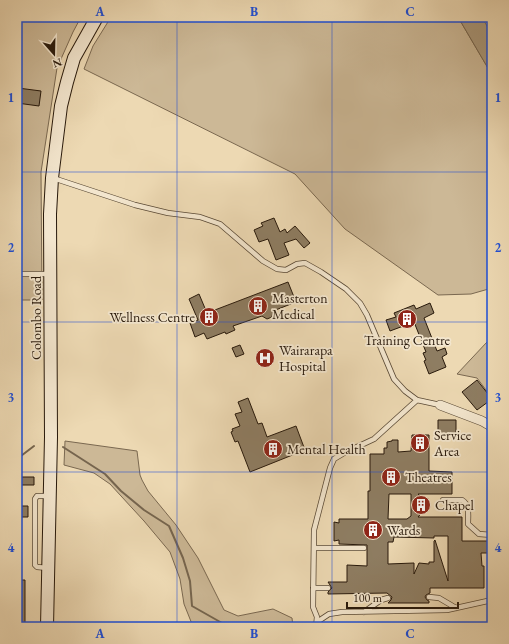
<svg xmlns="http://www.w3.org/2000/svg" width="509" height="644" font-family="'EB Garamond',serif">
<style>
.green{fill:#ccb896;stroke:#7a6850}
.water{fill:#aa987a;stroke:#76654e}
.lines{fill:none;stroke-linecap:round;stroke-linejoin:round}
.stream{stroke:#76654e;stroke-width:2}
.building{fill:#8e7d62;stroke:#28190b;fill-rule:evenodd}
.lane-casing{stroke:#594935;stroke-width:6}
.street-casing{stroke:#594935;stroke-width:10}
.secondary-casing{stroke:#28190b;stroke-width:14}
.lane{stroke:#f3e6ce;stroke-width:4.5}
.street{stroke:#f3e6ce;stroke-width:9}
.secondary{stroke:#f3e6ce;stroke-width:12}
.grid{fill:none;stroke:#1d4ed8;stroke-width:1;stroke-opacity:0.55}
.labels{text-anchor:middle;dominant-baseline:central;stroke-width:3.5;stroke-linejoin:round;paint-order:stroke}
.poi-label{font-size:14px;fill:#28190b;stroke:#f3e6ce;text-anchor:start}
.street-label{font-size:14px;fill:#28190b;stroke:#f3e6ce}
.neatline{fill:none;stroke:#1d4ed8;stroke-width:1.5}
.grid-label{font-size:13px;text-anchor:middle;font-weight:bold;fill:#1d4ed8}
</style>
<rect width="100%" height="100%" fill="#edd9b3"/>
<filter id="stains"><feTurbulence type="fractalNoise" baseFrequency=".005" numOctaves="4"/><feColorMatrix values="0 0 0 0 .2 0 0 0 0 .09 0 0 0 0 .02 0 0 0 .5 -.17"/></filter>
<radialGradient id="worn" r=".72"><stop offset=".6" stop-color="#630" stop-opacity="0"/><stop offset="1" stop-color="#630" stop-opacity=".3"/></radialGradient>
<path class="green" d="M17 17H81L73 32 57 68 41 172 42 300H17Z
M111 17H458L492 75V288L471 294 438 295 345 229 295 174 84 69 93 46Z
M492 340V398L477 378 457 374 487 342Z
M65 441 137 451 140 475 142 480 148 491 176 525 198 558 224 610 238 616 273 609 292 618 293 627H203L192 624 184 604 180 579 170 552 144 521 110 484 94 473 64 465Z"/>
<path class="water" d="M458 17H482L492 35V75Z"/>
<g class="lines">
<path class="stream" d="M63 447 105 474 121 491 144 510 169 526 183 558 190 581 192 606 222 623 233 627
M17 459 34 446
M260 627H263"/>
</g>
<path class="building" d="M18 88 41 91 39 106 17 103Z
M274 218 280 232 285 229 287 233 295 226 310 243 304 248 296 239 284 243 289 255 276 260 268 239 259 242 254 230 263 226 261 223Z
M288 282 296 302 273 311 272 317 267 319 262 316 233 326 235 330 226 334 225 332 207 339 204 333 195 337 190 323 198 320 189 299 199 294 207 313Z
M430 303 434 313 424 318 437 351 445 348 447 354 442 357 446 367 429 374 424 361 426 360 423 353 426 352 414 322 390 331 386 320 396 317 394 313 414 305 416 309Z
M240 345 244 354 236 357 232 348Z
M477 380 492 399 477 410 462 392Z
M248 398 258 424 262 423 267 437 296 426 305 450 250 472 238 441 235 442 231 432 233 431 232 429 240 426 235 414 242 412 238 402Z
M438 420H456V434H438Z
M412 435H429V471L452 472V494H418L428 504V506L418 517H462V541H488V553H481L482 566H484V588H430V593L426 595 425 597 427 600 429 601V603H388L391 600 392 597 387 593 328 594V592L332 588 328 582H347V565L367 566V545L339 544V540L334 541V522L339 523V519H368V491H370V454H384V448H387V442L392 441V440H398V452L411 451ZM389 494H411V516L407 519H388ZM434 536H448V581L435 540 434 541V562H429V564L419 563 414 574V563L388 564V542H393L394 537 434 538Z
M17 477H34V485H17Z
M17 506H28V517H17Z
M17 580H25V627H17Z"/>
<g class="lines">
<defs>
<path id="lane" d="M53 178 135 205 168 213 200 217 220 224 263 261 277 269 286 270 297 264 305 263 321 272 346 289 360 303 367 315 394 379 405 391 417 400 440 405
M17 274H49
M443 500H462C470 505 468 515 468 524L479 534 492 535
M314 548H364
M48 568 37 567 35 565V499L37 496H49
M313 588H328
M429 597 439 598 456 608
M364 612 381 600 388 598
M317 622 329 614 342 612 447 610 492 600
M316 627 317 617 313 607 314 530 330 468 334 459 344 453 374 439 417 400"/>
<path id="street" d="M440 405 482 421 492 427"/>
<path id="secondary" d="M47 627 51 437 50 214 52 178 61 106 67 82 74 58 97 17"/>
</defs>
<use href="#lane" class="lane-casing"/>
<use href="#street" class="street-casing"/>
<use href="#secondary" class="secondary-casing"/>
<use href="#lane" class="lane"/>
<use href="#street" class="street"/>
<use href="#secondary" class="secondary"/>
</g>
<path class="grid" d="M177 17V627M332 17V627M17 172H492M17 322H492M17 472H492"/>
<defs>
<symbol id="building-disc" viewBox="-11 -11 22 22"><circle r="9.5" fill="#8f2418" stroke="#f3e6ce"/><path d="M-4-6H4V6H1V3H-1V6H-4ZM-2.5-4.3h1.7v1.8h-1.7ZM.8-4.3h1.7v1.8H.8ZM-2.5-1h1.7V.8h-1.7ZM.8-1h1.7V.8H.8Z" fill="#fff"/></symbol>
<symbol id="hospital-disc" viewBox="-11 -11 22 22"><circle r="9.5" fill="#8f2418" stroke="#f3e6ce"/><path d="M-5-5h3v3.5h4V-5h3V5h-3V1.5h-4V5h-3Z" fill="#fff"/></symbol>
</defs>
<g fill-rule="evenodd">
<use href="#building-disc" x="247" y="295" width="22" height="22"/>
<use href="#building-disc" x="198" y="306" width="22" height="22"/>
<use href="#building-disc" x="396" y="308" width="22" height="22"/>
<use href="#hospital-disc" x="254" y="347" width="22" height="22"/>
<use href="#building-disc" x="409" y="432" width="22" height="22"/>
<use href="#building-disc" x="262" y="438" width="22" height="22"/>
<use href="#building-disc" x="380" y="466" width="22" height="22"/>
<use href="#building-disc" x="410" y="494" width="22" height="22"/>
<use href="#building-disc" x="362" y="519" width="22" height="22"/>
</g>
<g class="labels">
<g class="poi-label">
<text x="272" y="298">Masterton<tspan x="272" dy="16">Medical</tspan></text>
<text x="195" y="317" text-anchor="end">Wellness Centre</text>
<text x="407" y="340" text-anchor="middle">Training Centre</text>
<text x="279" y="350">Wairarapa<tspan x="279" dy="16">Hospital</tspan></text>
<text x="434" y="435">Service<tspan x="434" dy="16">Area</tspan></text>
<text x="287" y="449">Mental Health</text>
<text x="405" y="477">Theatres</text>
<text x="435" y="505">Chapel</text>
<text x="387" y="530">Wards</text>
</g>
<g class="street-label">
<text transform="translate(36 318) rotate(-90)">Colombo Road</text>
</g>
</g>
<rect width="509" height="644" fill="none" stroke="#edd9b3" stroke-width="44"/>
<g transform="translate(54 54) rotate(160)" stroke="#f3e6ce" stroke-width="3" paint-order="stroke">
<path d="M0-3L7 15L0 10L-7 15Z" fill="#28190b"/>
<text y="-6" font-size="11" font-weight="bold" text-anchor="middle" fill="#28190b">N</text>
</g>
<path d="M347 602v6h111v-6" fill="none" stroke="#28190b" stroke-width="2"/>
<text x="353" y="602" font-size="12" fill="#28190b" stroke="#f3e6ce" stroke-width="3" paint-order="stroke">100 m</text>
<rect x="22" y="22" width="465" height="600" class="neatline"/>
<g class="grid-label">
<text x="100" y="16">A</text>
<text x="254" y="16">B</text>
<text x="410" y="16">C</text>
<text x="11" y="102">1</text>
<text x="498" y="102">1</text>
<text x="11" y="252">2</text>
<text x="498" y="252">2</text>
<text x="11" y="402">3</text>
<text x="498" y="402">3</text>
<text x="11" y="552">4</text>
<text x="498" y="552">4</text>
<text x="100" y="638">A</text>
<text x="254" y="638">B</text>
<text x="410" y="638">C</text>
</g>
<rect width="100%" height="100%" filter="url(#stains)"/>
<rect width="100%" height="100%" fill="url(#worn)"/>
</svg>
